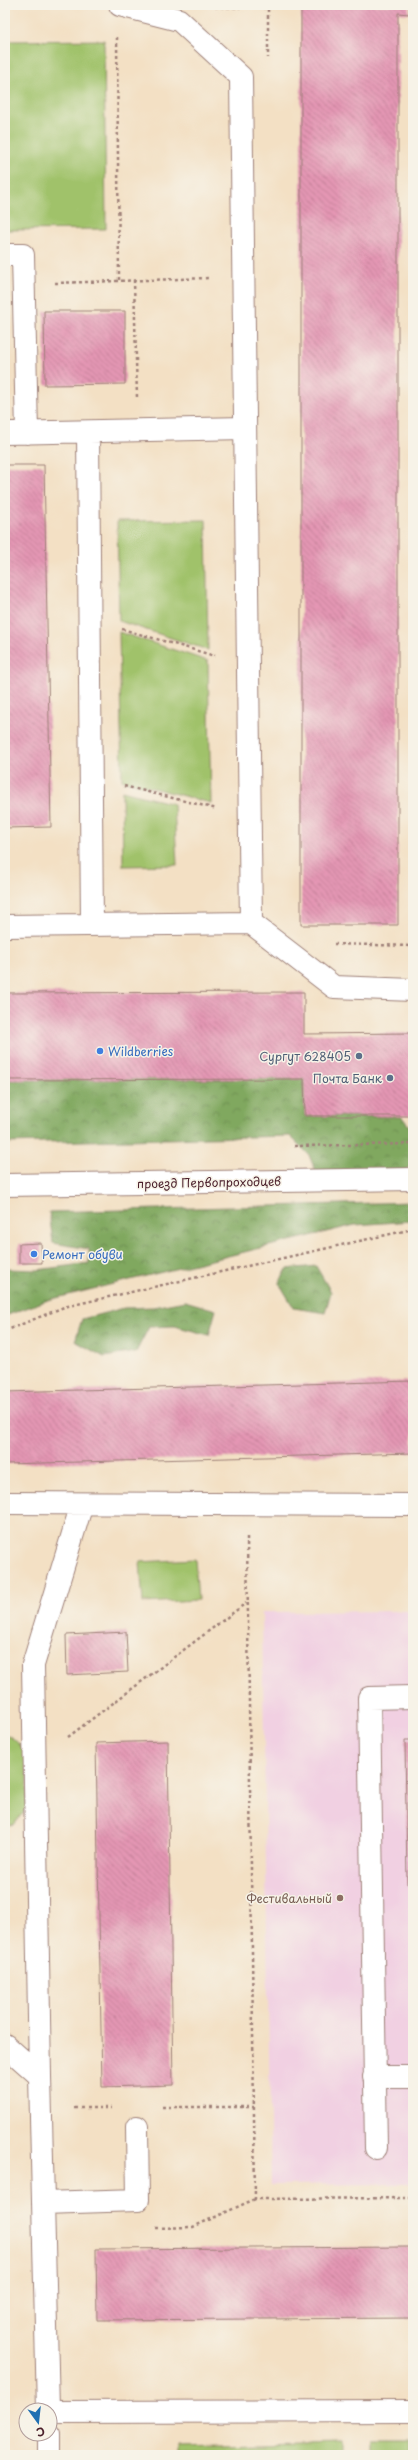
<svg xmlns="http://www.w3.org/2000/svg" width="418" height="2460" font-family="'Playpen Sans',sans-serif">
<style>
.built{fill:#f1d0e2}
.forest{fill:url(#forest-crowns);stroke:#656445}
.green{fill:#a0c26b;stroke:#75704b}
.building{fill:url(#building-back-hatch)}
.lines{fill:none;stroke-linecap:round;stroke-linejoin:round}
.minor-casing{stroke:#9e8078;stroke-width:24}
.path{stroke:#9e8078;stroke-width:2.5;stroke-dasharray:3 3;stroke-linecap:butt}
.minor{stroke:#fff;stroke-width:22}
.shop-dot{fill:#3f7fe0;stroke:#f7f3e8;stroke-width:1.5}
.service-dot{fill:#5c6f8a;stroke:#f7f3e8;stroke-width:1.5}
.education-dot{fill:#8d6e63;stroke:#f7f3e8;stroke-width:1.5}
.labels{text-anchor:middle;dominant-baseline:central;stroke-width:3;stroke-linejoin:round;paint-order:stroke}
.shop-label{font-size:12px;fill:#366cbe;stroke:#f7f3e8;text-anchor:start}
.service-label{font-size:12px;fill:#4e5e75;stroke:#f7f3e8;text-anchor:end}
.street-label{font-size:12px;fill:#4a1f2b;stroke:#f7f3e8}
.education-label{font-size:12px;fill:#785e54;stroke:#f7f3e8;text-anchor:end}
</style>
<defs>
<pattern id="forest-crowns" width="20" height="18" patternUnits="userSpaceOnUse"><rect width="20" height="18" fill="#80a85f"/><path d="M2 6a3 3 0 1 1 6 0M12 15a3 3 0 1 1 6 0" fill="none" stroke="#6b884f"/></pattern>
<pattern id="building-back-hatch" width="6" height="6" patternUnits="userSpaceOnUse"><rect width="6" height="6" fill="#e496b4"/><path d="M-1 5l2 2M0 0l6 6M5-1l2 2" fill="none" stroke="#bb7a93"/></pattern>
</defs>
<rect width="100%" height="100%" fill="#f7f3e8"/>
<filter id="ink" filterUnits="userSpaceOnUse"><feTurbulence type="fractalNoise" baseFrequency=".025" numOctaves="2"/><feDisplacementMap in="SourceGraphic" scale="8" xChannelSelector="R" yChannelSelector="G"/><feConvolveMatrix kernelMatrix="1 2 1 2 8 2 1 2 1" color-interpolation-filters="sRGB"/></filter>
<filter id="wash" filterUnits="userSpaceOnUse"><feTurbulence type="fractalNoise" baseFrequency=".012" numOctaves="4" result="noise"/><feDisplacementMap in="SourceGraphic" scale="16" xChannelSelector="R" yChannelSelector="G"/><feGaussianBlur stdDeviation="0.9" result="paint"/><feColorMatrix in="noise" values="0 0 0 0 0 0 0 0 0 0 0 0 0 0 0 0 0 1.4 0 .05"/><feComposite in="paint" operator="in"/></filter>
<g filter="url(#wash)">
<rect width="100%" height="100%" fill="#f3e0c4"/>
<path class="built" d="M413 1611V2184L271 2185 262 1612Z"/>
<path class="forest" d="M304 1079 305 1116 402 1117 413 1131V1162L402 1175H317L309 1155 290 1136 5 1143V1080Z
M413 1202 412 1221 355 1225 48 1300 5 1316V1271L7 1269 37 1270 89 1263V1249L53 1243 49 1212Z
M316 1266 331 1292 325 1313 294 1308 279 1283 287 1269Z
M185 1301 216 1310 209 1335 174 1326 149 1327 136 1352 104 1357 75 1341 82 1319 124 1308 153 1307Z"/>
<path class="green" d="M104 40 106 229 5 230V41Z
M206 520 208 650 119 621 117 521Z
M119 632 208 661 211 803 122 780Z
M122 791 174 804 177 865 123 866Z
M195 1559 198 1600 143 1603 140 1562Z
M5 1734C37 1749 27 1780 26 1810L14 1824 5 1826Z
M371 2439H413V2455H371Z
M341 2443V2455H179V2447Z"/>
<g id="blocks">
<path class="building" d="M301 5H409V14L398 13V925H301Z
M44 311H125V384L45 385Z
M5 465H44L51 827 5 828Z
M304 992V1034L413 1033V1116H305L304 1079 5 1080V993Z
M41 1243 42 1263H19V1244Z
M413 1381V1453L5 1464V1392Z
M126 1632 128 1672 67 1675 66 1635Z
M405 1740H413V1884H407Z
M168 1741 173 2085 102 2087 96 1743Z
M413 2247V2318L97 2320 96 2249Z"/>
</g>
</g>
<g filter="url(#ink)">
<use href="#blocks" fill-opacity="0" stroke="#9e8078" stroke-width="1"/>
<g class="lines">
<defs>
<path id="minor" d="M120 5 179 20 241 77 251 923
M5 255H23L27 433
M88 432 92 925
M5 433 245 428
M5 926 251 923 334 987 413 990
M5 1185 413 1179
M5 1503 413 1505
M5 2045 40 2076 48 2410
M40 2076 33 1665 82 1504
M374 2077H413
M376 2148 369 1698 413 1697
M43 2203 138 2200 137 2127
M50 2412 413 2411
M49 2434V2455"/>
</defs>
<use href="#minor" class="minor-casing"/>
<path class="path" d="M215 7 268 8V58
M117 37 119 280
M134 280 137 398
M55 283 210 278
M122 629 215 656
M124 786 217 809
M334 944 413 946
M294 1146 413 1144
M5 1331 64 1307 413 1229
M247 1537 255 2199 413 2198
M68 1737 246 1603
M162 2107H254
M74 2108H111
M156 2228 193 2227 255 2199"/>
<use href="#minor" class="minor"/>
</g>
</g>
<g class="shop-dot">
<circle cx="100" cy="1051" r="4"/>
<circle cx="34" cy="1254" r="4"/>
</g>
<g class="service-dot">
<circle cx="359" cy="1056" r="4"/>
<circle cx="390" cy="1078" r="4"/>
</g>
<circle class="education-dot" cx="340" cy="1898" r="4"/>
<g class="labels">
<g class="shop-label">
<text x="108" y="1051">Wildberries</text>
<text x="42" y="1254">Ремонт обуви</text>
</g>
<g class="service-label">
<text x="351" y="1056">Сургут 628405</text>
<text x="382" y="1078">Почта Банк</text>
</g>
<g class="street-label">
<text transform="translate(209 1182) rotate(-1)">проезд Первопроходцев</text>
</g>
<g class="education-label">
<text x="332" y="1898">Фестивальный</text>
</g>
</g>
<rect width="418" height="2460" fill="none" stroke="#f7f3e8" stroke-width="20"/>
<g transform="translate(38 2422) rotate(165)"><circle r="19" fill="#f7f3e8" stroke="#b29e9c"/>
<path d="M0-3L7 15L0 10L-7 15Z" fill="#1f6fb2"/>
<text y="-6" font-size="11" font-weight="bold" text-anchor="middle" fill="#4a1f2b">С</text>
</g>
</svg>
